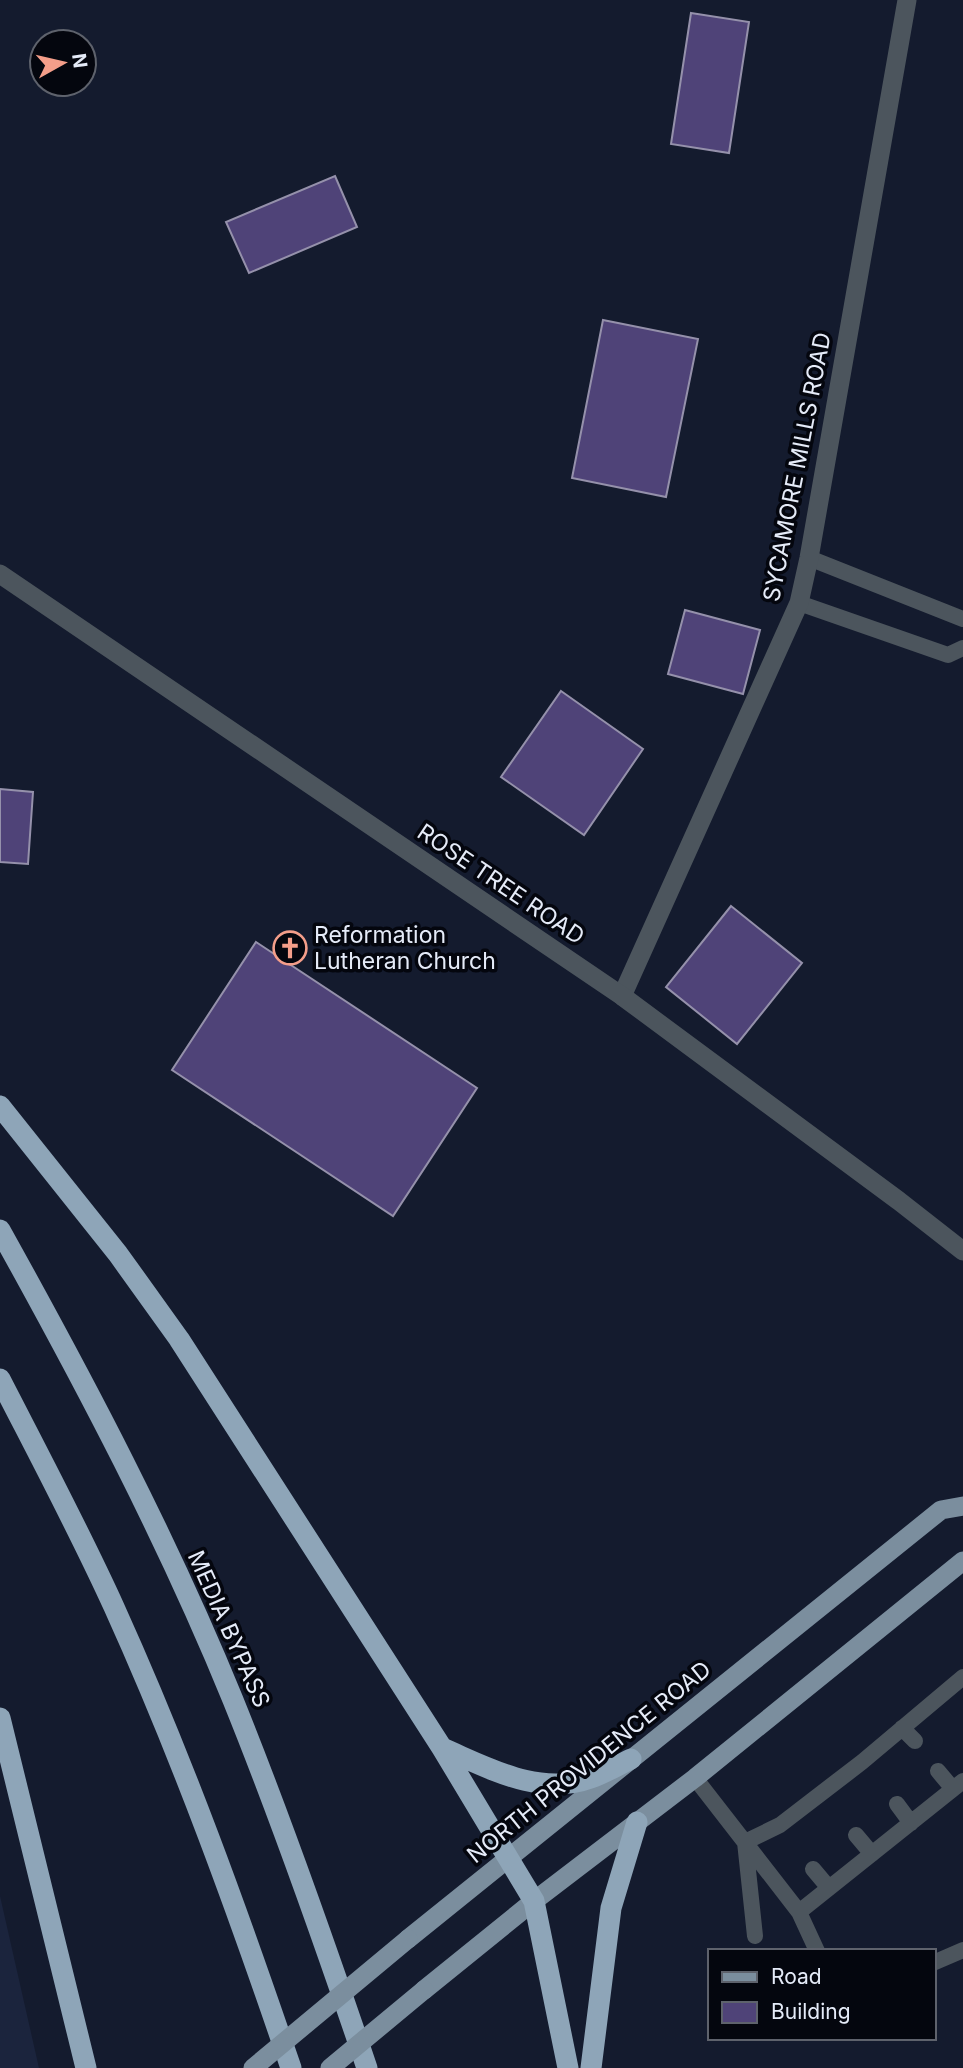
<svg xmlns="http://www.w3.org/2000/svg" width="963" height="2068" font-family="Inter,sans-serif">
<style>
.built{fill:#1b243d}
.building{fill:#4f4378;stroke:#9591ab;stroke-width:2}
.lines{fill:none;stroke-linecap:round;stroke-linejoin:round}
.service{stroke:#4c555d;stroke-width:16}
.minor{stroke:#4c555d;stroke-width:19}
.tertiary{stroke:#4c555d;stroke-width:19}
.primary{stroke:#7b8e9e;stroke-width:19}
.motorway{stroke:#8ea5b8;stroke-width:21}
.primary-bridge{stroke:#7b8e9e;stroke-width:19}
.labels{text-anchor:middle;dominant-baseline:central;stroke-width:7;stroke-linejoin:round;paint-order:stroke}
.street-label{font-size:23px;fill:#e5ebf8;stroke:#04060e}
.poi-label{font-size:23px;fill:#e5ebf8;stroke:#04060e;text-anchor:start}
</style>
<rect width="100%" height="100%" fill="#141b2e"/>
<path class="built" d="M0 1896 39 2068H0Z"/>
<path class="building" d="M691 13 749 22 729 153 671 144Z
M335 176 357 227 249 273 226 222Z
M603 320 698 339 666 497 572 478Z
M685 610 760 630 743 694 668 674Z
M561 691 643 749 584 835 501 777Z
M0 789 33 792 28 864 0 862Z
M731 906 802 963 737 1044 666 987Z
M256 942 477 1088 393 1216 172 1070Z"/>
<g class="lines">
<path class="service" d="M809 558 963 619
M799 603 948 655 963 648
M902 1728 915 1741
M938 1771 953 1789
M695 1778 799 1912 963 1781
M897 1804 911 1823
M856 1835 872 1854
M745 1842 780 1825 862 1762 963 1677
M745 1842 755 1936
M813 1869 829 1888
M799 1912 817 1951
M933 1963 963 1950"/>
<path class="minor" d="M622 996 799 603 809 558 907 0"/>
<path class="tertiary" d="M0 574 622 996 899 1201 963 1251"/>
<path class="primary" d="M408 1939 941 1510 963 1506
M424 1990 534 1901 695 1778 963 1561"/>
<path class="motorway" d="M0 1106 118 1254 179 1339 442 1748 534 1901 568 2068
M0 1230C85 1383 167 1538 233 1700 282 1821 325 1944 367 2068
M0 1379C39 1455 79 1530 114 1607 182 1757 238 1912 291 2068
M0 1718 86 2068
M442 1748C489 1768 539 1797 591 1778 605 1773 618 1765 631 1759
M591 2068 611 1908 637 1822"/>
<path class="primary-bridge" d="M253 2068 408 1939
M330 2068 424 1990"/>
</g>
<defs>
<symbol id="church-ring" viewBox="-11 -11 22 22"><circle r="9.5" fill="#04060e" stroke="#f49e8a" stroke-width="1.5"/><path d="M-1.2-6h2.4v3.5h3.3v2.4h-3.3V6h-2.4V-.1h-3.3v-2.4h3.3Z" fill="#f49e8a"/></symbol>
</defs>
<g fill-rule="evenodd">
<use href="#church-ring" x="271" y="929" width="38" height="38"/>
</g>
<g class="labels">
<g class="street-label">
<text transform="translate(797 467) rotate(-79)">SYCAMORE MILLS ROAD</text>
<text transform="translate(501 884) rotate(34)">ROSE TREE ROAD</text>
<text transform="translate(229 1629) rotate(66)">MEDIA BYPASS</text>
<text transform="translate(589 1762) rotate(-39)">NORTH PROVIDENCE ROAD</text>
</g>
<g class="poi-label">
<text x="314" y="935">Reformation<tspan x="314" dy="26">Lutheran Church</tspan></text>
</g>
</g>
<rect x="708" y="1949" width="228" height="91" fill="#04060e" stroke="#5e626c" stroke-width="2"/>
<rect x="722" y="1972" width="35" height="10" fill="#7b8e9e" stroke="#5e626c" stroke-width="2"/>
<text x="771" y="1984" font-size="21" fill="#e5ebf8">Road</text>
<rect x="722" y="2002" width="35" height="21" fill="#4f4378" stroke="#5e626c" stroke-width="2"/>
<text x="771" y="2019" font-size="21" fill="#e5ebf8">Building</text>
<g transform="translate(63 63) rotate(82)"><circle r="33" fill="#04060e" stroke="#5e626c" stroke-width="2"/>
<path d="M0-5L12 26L0 18L-12 26Z" fill="#f49e8a"/>
<text y="-10" font-size="19" font-weight="bold" text-anchor="middle" fill="#e5ebf8">N</text>
</g>
</svg>
